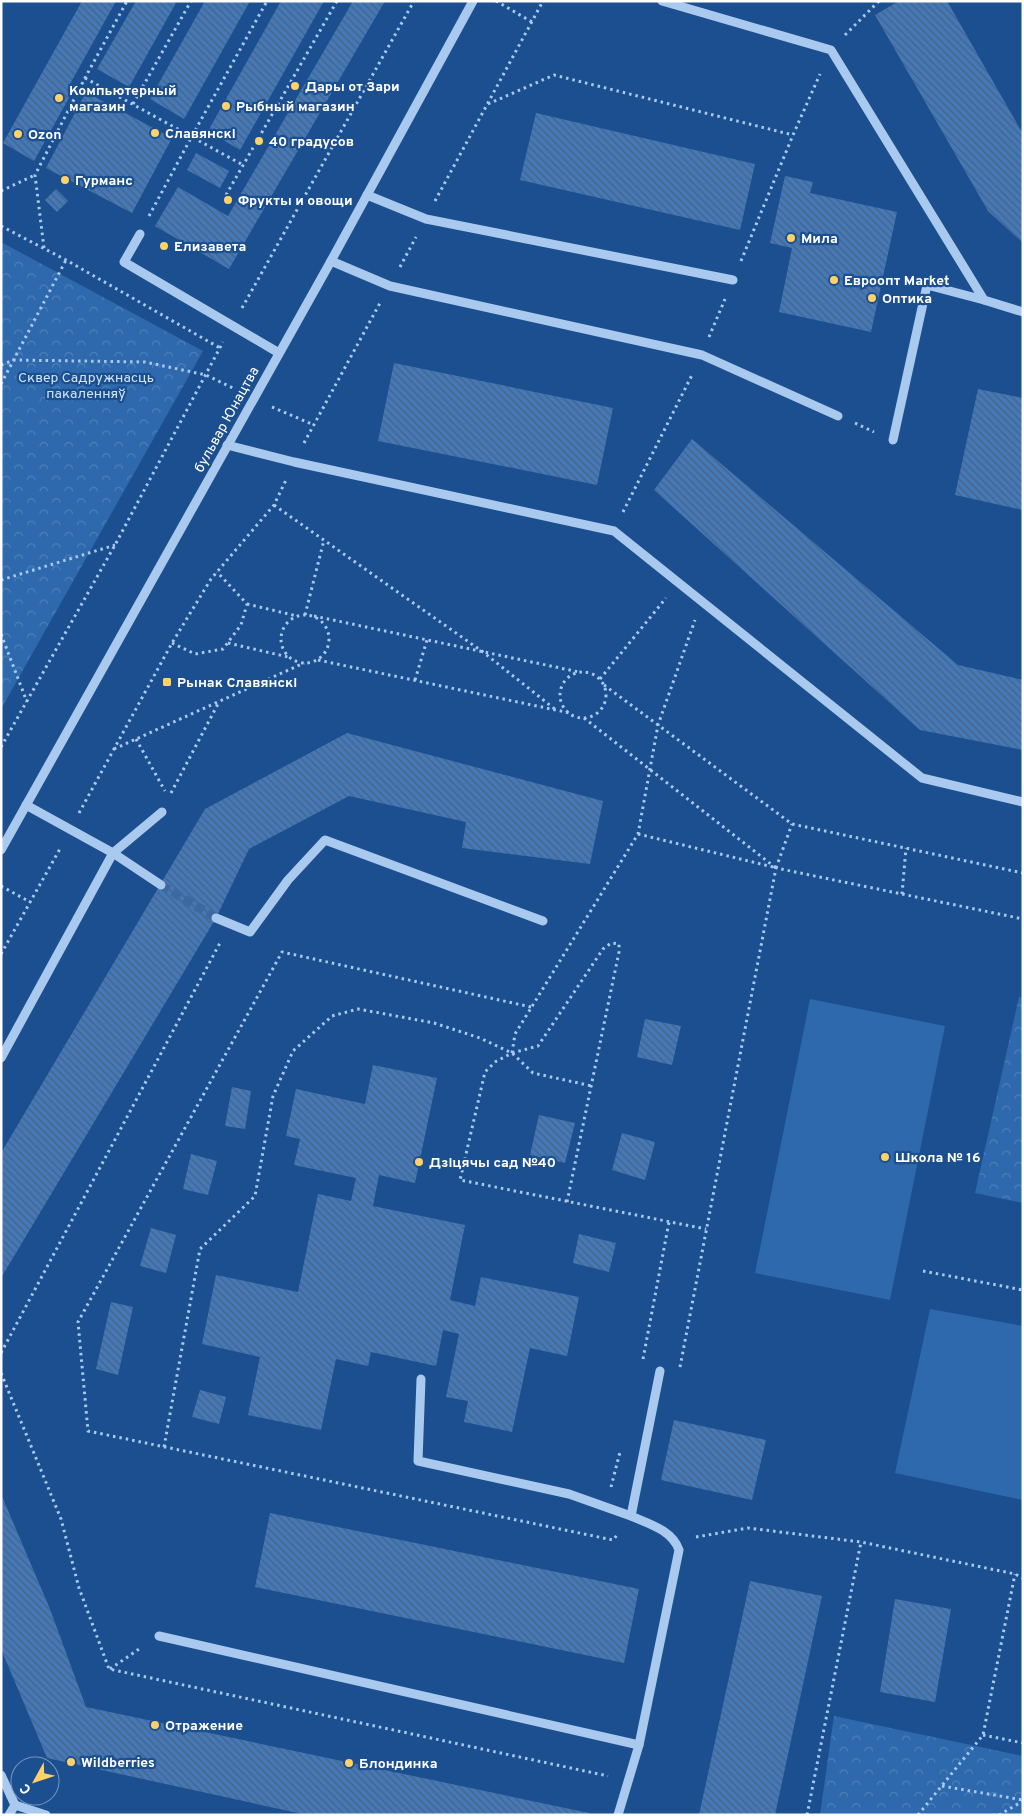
<svg xmlns="http://www.w3.org/2000/svg" width="1024" height="1816" font-family="Overpass,sans-serif">
	<defs>
		<pattern id="park-crowns" width="20" height="18" patternUnits="userSpaceOnUse" patternTransform="scale(1.25)"><rect width="20" height="18" fill="#2e69ad"/><path d="M2 6a3 3 0 1 1 6 0M12 15a3 3 0 1 1 6 0" fill="none" stroke="#4d80b9"/></pattern>
		<pattern id="building-back-hatch" width="6" height="6" patternUnits="userSpaceOnUse" patternTransform="scale(1.25)"><rect width="6" height="6" fill="#4478b7"/><path d="M-1 5l2 2M0 0l6 6M5-1l2 2" fill="none" stroke="#486282"/></pattern>
	</defs>
	<rect width="100%" height="100%" fill="#1b4f8f"/>
	<g fill="#2e69ad">
		<polygon points="810,999 945,1026 890,1300 755,1273"/>
		<polygon points="930,1309 1023,1326 1023,1500 895,1473"/>
	</g>
	<g fill="url(#park-crowns)">
		<polygon points="1,242 203,351 1,709"/>
		<polygon points="1019,997 1023,998 1023,1203 975,1193"/>
		<polygon points="834,1716 1023,1756 1023,1815 820,1815"/>
	</g>
	<g fill="url(#building-back-hatch)">
		<polygon points="82,1 116,1 70,84 75,87 34,161 3,143"/>
		<polygon points="136,1 177,1 129,87 97,69"/>
		<polygon points="205,1 250,1 184,119 150,99"/>
		<polygon points="281,1 324,1 240,150 208,131"/>
		<polygon points="353,1 385,1 229,269 155,226 178,187 228,216"/>
		<polygon points="899,1 947,1 1023,134 1023,243 988,211 875,15"/>
		<polygon points="86,92 172,138 132,213 46,168"/>
		<polygon points="536,113 755,164 740,230 520,180"/>
		<polygon points="196,153 229,171 220,188 187,170"/>
		<polygon points="785,176 813,182 810,193 897,212 871,332 779,312 792,248 770,243"/>
		<polygon points="56,189 68,201 57,212 45,200"/>
		<polygon points="394,363 613,408 597,485 378,441"/>
		<polygon points="978,389 1023,398 1023,510 955,495"/>
		<polygon points="692,439 958,665 1023,680 1023,750 920,730 654,490"/>
		<polygon points="347,733 603,801 590,864 462,848 466,822 349,796 249,849 216,918 1,1278 1,1153 205,809"/>
		<polygon points="645,1019 681,1026 672,1065 637,1057"/>
		<polygon points="373,1065 437,1078 415,1183 379,1175 373,1206 465,1225 450,1300 475,1306 481,1277 579,1297 567,1356 530,1348 512,1432 464,1422 468,1401 446,1397 459,1334 443,1330 436,1366 371,1352 368,1366 336,1359 321,1430 248,1415 260,1357 202,1344 216,1275 298,1292 318,1194 351,1201 356,1178 294,1165 300,1139 286,1136 296,1089 365,1104"/>
		<polygon points="232,1087 251,1091 245,1129 225,1126"/>
		<polygon points="539,1115 575,1123 565,1163 530,1155"/>
		<polygon points="622,1133 655,1142 645,1180 612,1170"/>
		<polygon points="191,1154 217,1161 208,1195 183,1189"/>
		<polygon points="151,1228 176,1235 166,1273 140,1266"/>
		<polygon points="579,1234 616,1243 609,1272 573,1263"/>
		<polygon points="111,1302 133,1307 118,1375 96,1369"/>
		<polygon points="200,1390 226,1397 219,1424 192,1417"/>
		<polygon points="674,1420 766,1440 752,1500 661,1480"/>
		<polygon points="1,1494 50,1609 86,1707 589,1813 589,1815 307,1815 47,1758 1,1649"/>
		<polygon points="270,1513 639,1589 624,1663 255,1587"/>
		<polygon points="750,1581 822,1596 775,1815 699,1815"/>
		<polygon points="895,1599 951,1609 935,1702 880,1692"/>
	</g>
	<g fill="none" stroke-linecap="round" stroke-linejoin="round">
		<polyline stroke="#3d69a0" stroke-width="9" stroke-dasharray="9 4.5" stroke-linecap="butt" points="161,885 216,918"/>
		<g stroke="#a9c9ee" stroke-width="3" stroke-dasharray="2.5 4" stroke-linecap="butt">
			<polyline points="496,1 532,22"/>
			<polyline points="845,35 879,1"/>
			<polyline points="85,78 243,165"/>
			<polyline points="133,104 191,1"/>
			<polyline points="488,104 554,75 793,135"/>
			<polyline points="1,191 35,175"/>
			<polyline points="226,195 337,1"/>
			<polyline points="435,201 543,1"/>
			<polyline points="149,216 192,136 267,1"/>
			<polyline points="1,226 66,260 220,348"/>
			<polyline points="44,248 35,175 85,78 127,1"/>
			<polyline points="741,261 793,135 820,74"/>
			<polyline points="400,267 416,237"/>
			<polyline points="242,308 414,1"/>
			<polyline points="709,337 725,299"/>
			<polyline points="1,365 14,360 145,362 206,375 235,389"/>
			<polyline points="1,384 66,260"/>
			<polyline points="272,407 314,425"/>
			<polyline points="855,423 874,432"/>
			<polyline points="304,443 380,303"/>
			<polyline points="274,505 483,652 556,710"/>
			<polyline points="623,512 693,373"/>
			<polyline points="1,580 115,545"/>
			<polyline points="247,604 297,616"/>
			<circle cx="305" cy="639" r="24"/>
			<polyline points="305,615 324,540"/>
			<polyline points="314,616 579,672"/>
			<polyline points="1,634 27,702"/>
			<polyline points="172,643 195,654 223,649 241,625 247,604 217,572"/>
			<polyline points="228,643 288,657"/>
			<polyline points="318,660 570,713"/>
			<circle cx="583" cy="695" r="23"/>
			<polyline points="600,679 666,598"/>
			<polyline points="415,680 427,640"/>
			<polyline points="604,685 792,824 1023,873"/>
			<polyline points="584,718 776,868"/>
			<polyline points="136,739 165,791"/>
			<polyline points="1,747 115,545 223,342"/>
			<polyline points="114,749 304,663"/>
			<polyline points="171,793 219,702"/>
			<polyline points="79,813 172,643 211,579 274,505 286,480"/>
			<polyline points="638,834 773,867"/>
			<polyline points="776,868 792,824"/>
			<polyline points="1,886 30,902"/>
			<polyline points="902,894 906,848"/>
			<polyline points="1,954 61,847"/>
			<polyline points="531,1007 282,952 78,1322 88,1431 613,1540 618,1534"/>
			<polyline points="512,1053 515,1034 638,834 658,725 695,620"/>
			<polyline points="567,1202 619,952 619,944 611,943 603,949 538,1046 512,1053 495,1062 485,1072 460,1180 706,1229"/>
			<polyline points="923,1271 1023,1290"/>
			<polyline points="1,1353 221,941"/>
			<polyline points="643,1359 669,1222"/>
			<polyline points="680,1367 776,868 1023,919"/>
			<polyline points="1,1373 61,1519 79,1588 109,1669 608,1776"/>
			<polyline points="164,1447 200,1249 255,1196 273,1096 293,1051 332,1016 358,1009 434,1023 480,1038 512,1053 533,1073 592,1086"/>
			<polyline points="611,1487 620,1452"/>
			<polyline points="696,1537 748,1528 861,1542 1015,1574 1023,1578"/>
			<polyline points="110,1669 142,1647"/>
			<polyline points="983,1735 1023,1743"/>
			<polyline points="942,1786 1023,1800"/>
			<polyline points="807,1815 861,1542"/>
			<polyline points="918,1815 983,1735 1015,1574"/>
			<polyline points="999,1815 1023,1801"/>
		</g>
		<g stroke="#a9c9ee" stroke-width="9">
			<polyline points="662,1 831,50 984,300 1023,312"/>
			<polyline points="367,195 426,219 733,280"/>
			<polyline points="140,234 124,262 279,353"/>
			<polyline points="331,261 390,286 702,355 838,416"/>
			<polyline points="893,440 927,285 984,300"/>
			<polyline points="227,445 294,462 614,531 922,778 1023,802"/>
			<polyline points="26,805 113,853 161,885"/>
			<polyline points="1,850 331,261 473,1"/>
			<polyline points="216,918 250,932 288,880 325,840 543,921"/>
			<polyline points="1,1058 113,853 162,812"/>
			<polyline points="421,1379 418,1461 569,1494 631,1516"/>
			<polyline points="159,1636 639,1745"/>
			<polyline points="1,1775 15,1805 9,1815"/>
			<polyline points="15,1805 46,1815"/>
			<path d="M618,1815L639,1745L679,1550C672,1530 649,1524 631,1516L660,1371"/>
		</g>
	</g>
	<g fill="#ffd166" stroke="#1b4f8f" stroke-width="2">
		<circle cx="295" cy="86" r="5"/>
		<circle cx="59" cy="98" r="5"/>
		<circle cx="226" cy="106" r="5"/>
		<circle cx="155" cy="133" r="5"/>
		<circle cx="18" cy="134" r="5"/>
		<circle cx="259" cy="141" r="5"/>
		<circle cx="65" cy="180" r="5"/>
		<circle cx="228" cy="200" r="5"/>
		<circle cx="791" cy="238" r="5"/>
		<circle cx="164" cy="246" r="5"/>
		<circle cx="834" cy="280" r="5"/>
		<circle cx="872" cy="298" r="5"/>
		<rect x="162" y="677" width="10" height="10" rx="2.5"/>
		<circle cx="885" cy="1157" r="5"/>
		<circle cx="419" cy="1162" r="5"/>
		<circle cx="155" cy="1725" r="5"/>
		<circle cx="71" cy="1762" r="5"/>
		<circle cx="349" cy="1763" r="5"/>
	</g>
	<g text-anchor="middle" stroke-width="4.5" stroke-linejoin="round" paint-order="stroke">
		<g font-size="14" font-weight="bold" fill="#fff" stroke="#1b4f8f" text-anchor="start">
			<text x="305" y="91">Дары от Зари</text>
			<text x="69" y="95">Компьютерный<tspan x="69" dy="16">магазин</tspan></text>
			<text x="236" y="111">Рыбный магазин</text>
			<text x="165" y="138">Славянскі</text>
			<text x="28" y="139">Ozon</text>
			<text x="269" y="146">40 градусов</text>
			<text x="75" y="185">Гурманс</text>
			<text x="238" y="205">Фрукты и овощи</text>
			<text x="801" y="243">Мила</text>
			<text x="174" y="251">Елизавета</text>
			<text x="844" y="285">Евроопт Market</text>
			<text x="882" y="303">Оптика</text>
			<text x="177" y="687">Рынак Славянскі</text>
			<text x="895" y="1162">Школа № 16</text>
			<text x="429" y="1167">Дзіцячы сад №40</text>
			<text x="165" y="1730">Отражение</text>
			<text x="81" y="1767">Wildberries</text>
			<text x="359" y="1768">Блондинка</text>
		</g>
		<g font-size="14" fill="#cfe3fa" stroke="#1b4f8f">
			<text x="86" y="382">Сквер Садружнасць<tspan x="86" dy="16">пакаленняў</tspan></text>
		</g>
		<g font-size="14" fill="#fff" stroke="#1b4f8f">
			<text transform="translate(226 419) rotate(-61)" y="5">бульвар Юнацтва</text>
		</g>
	</g>
	<rect width="1024" height="1816" fill="none" stroke="#ffffff" stroke-width="5"/>
	<g transform="translate(35 1781) rotate(230)"><circle r="24" fill="#1b4f8f" stroke="#7695bc"/>
	<path d="M0-4L9 19L0 12L-9 19Z" fill="#ffd166"/>
	<text y="-8" font-size="14" font-weight="bold" text-anchor="middle" fill="#ffffff">С</text>
	</g>
</svg>
